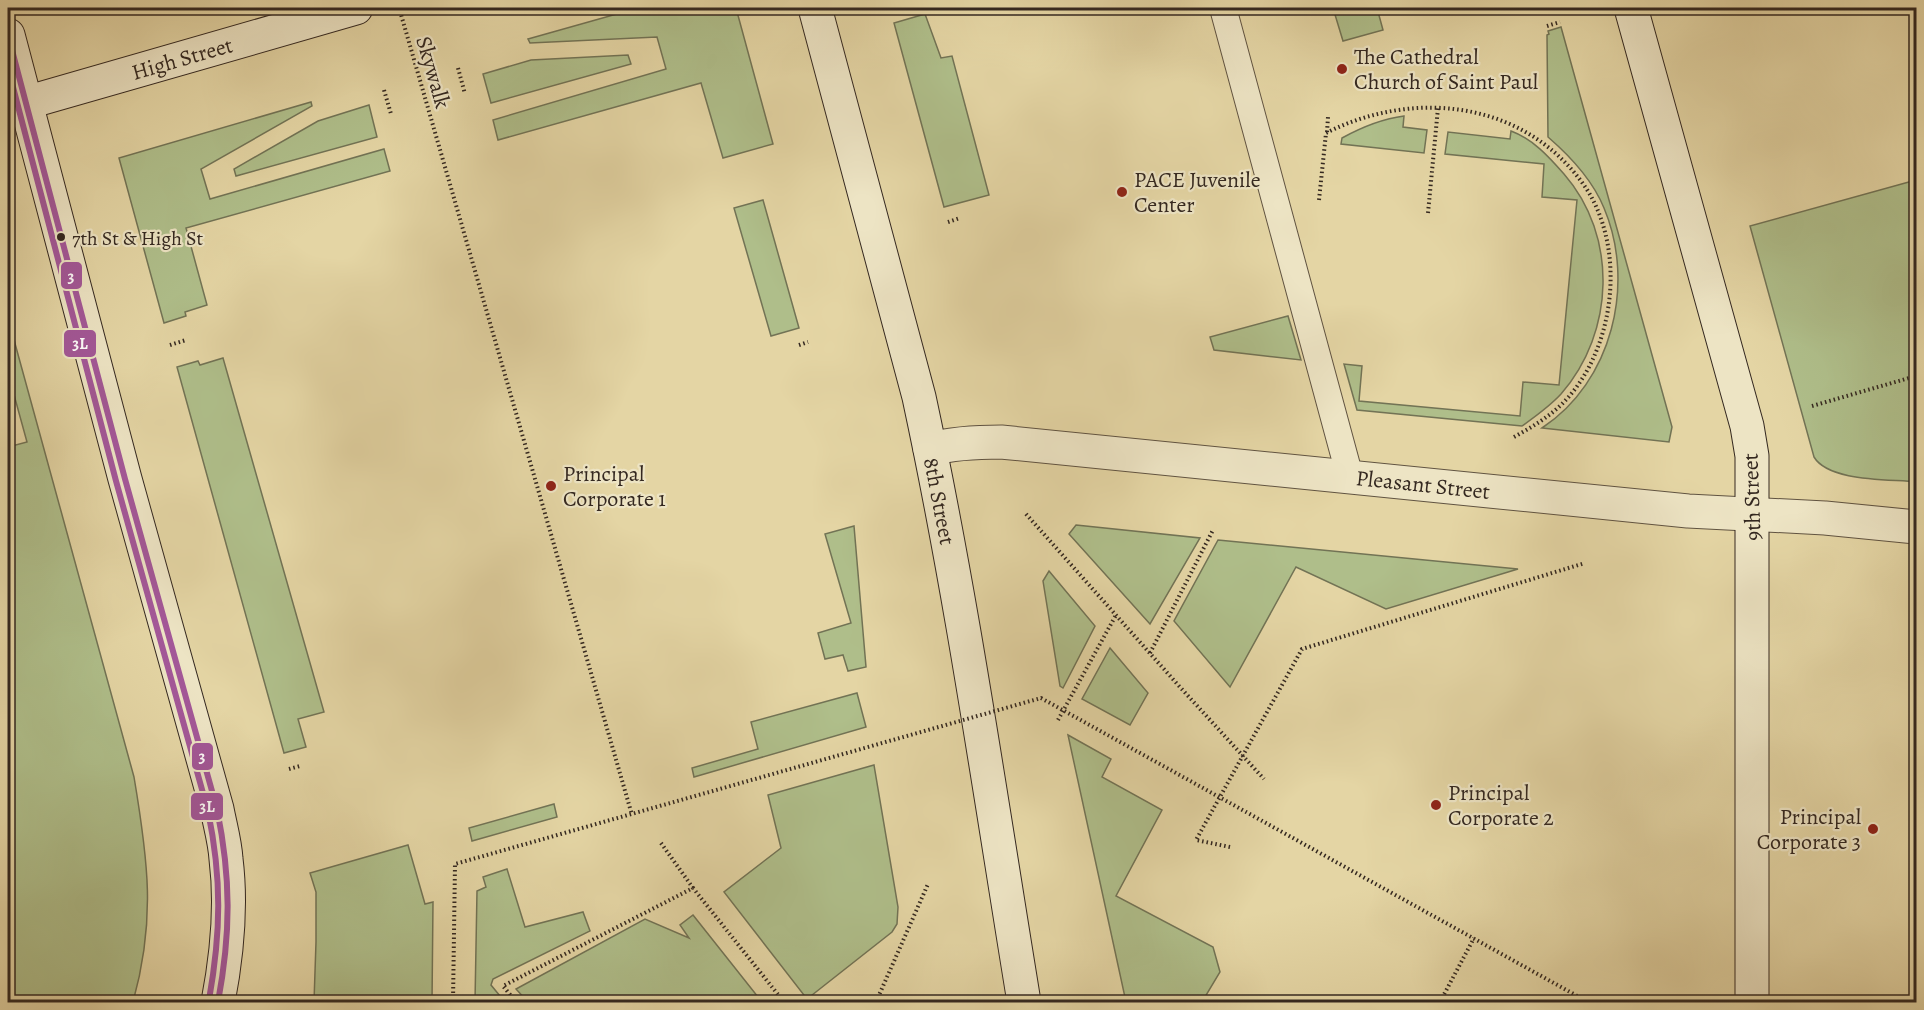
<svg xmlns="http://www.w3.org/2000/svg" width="1924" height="1010" font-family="Alegreya,serif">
	<rect width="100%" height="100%" fill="#e4d5a4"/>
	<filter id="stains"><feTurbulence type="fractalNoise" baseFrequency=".00333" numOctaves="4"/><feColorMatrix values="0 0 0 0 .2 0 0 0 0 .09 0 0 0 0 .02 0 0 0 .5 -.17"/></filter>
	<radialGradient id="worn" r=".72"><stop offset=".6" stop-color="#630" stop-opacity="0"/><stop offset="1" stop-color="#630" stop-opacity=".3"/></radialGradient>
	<g fill="#afbe8a" stroke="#727355" stroke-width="1.5">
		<polygon points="638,8 736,8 773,144 723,158 701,83 498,140 493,120 666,69 657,37 530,43 528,39"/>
		<polygon points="1333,8 1377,8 1383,30 1343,41"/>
		<polygon points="925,14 941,58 952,56 989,195 944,207 894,23"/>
		<path d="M1561,27L1672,427L1669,442L1542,428C1612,382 1636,284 1604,208C1593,181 1570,156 1548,137L1547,35L1549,34L1548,31Z"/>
		<polygon points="628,55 631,64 491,103 483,74 531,60"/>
		<polygon points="311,102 312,106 201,169 210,199 384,149 390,171 186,228 207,305 185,312 186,316 164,323 119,158"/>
		<polygon points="369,105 377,137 236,176 234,169 318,121"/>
		<path d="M1404,116L1403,127L1427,130L1424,153L1341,144L1342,138C1362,127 1381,119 1404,116Z"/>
		<path d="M1511,131C1533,139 1549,157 1564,174C1618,236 1615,332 1561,394C1549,407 1536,416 1522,426L1357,410L1344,364L1362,366L1359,401L1520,416L1523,382L1559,385L1577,200L1542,197L1544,164L1445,154L1448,132L1510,139Z"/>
		<path d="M1916,180V482C1890,479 1829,482 1814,457L1750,226Z"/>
		<polygon points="763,200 799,328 771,336 734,208"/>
		<polygon points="1288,316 1301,360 1214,350 1210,337"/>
		<path d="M8,318L134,777C148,860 156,920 133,1002H8V447L27,442L8,373Z"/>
		<polygon points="223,358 324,712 298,719 306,747 284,753 177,367 198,361 200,365"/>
		<polygon points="1076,525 1200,538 1150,624 1069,534"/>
		<polygon points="854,526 866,667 848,671 843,655 825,659 818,633 851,623 825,534"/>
		<polygon points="1218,540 1518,569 1386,609 1296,567 1230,687 1174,621"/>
		<polygon points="1049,571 1095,626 1063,688 1060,686 1043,581"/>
		<polygon points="1110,648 1148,693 1130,725 1082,699"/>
		<polygon points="857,693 866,727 694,777 692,768 758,749 751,722"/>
		<polygon points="1068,735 1111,759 1102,777 1162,810 1116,896 1213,947 1220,972 1202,1002 1126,1002"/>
		<polygon points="874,765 898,907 897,924 892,932 807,999 724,892 781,848 768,795"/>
		<polygon points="554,804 557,817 472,841 469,828"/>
		<polygon points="408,845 425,904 433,902 432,1002 314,1002 316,942 316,892 310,873"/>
		<polygon points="507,869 525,927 583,912 590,931 493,979 491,985 505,1002 475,1002 477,891 486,887 483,877"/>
		<polygon points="693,915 762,1002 528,1002 516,989 645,919 689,938 680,925"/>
	</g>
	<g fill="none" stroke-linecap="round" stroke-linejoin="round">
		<defs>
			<polyline id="service" points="1223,8 1350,477"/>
			<path id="minor" d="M930,449C954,443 976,442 1001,442L1688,511L1825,518L1916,527"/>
			<g id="secondary">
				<path d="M815,8L919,397C962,597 991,801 1024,1002"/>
				<polyline points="1631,8 1747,426 1752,456 1752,1002"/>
				<path d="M8,35L125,479L217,809C220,825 225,842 226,859C232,907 227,955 218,1002"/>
				<polyline points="8,108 356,8"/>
			</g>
		</defs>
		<use href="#service" stroke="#605341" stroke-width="28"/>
		<use href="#minor" stroke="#605341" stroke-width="35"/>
		<use href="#secondary" stroke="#342820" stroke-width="35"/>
		<g stroke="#342820" stroke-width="4" stroke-dasharray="1.5 3" stroke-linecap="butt">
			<polyline points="400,11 632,815"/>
			<polyline points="1547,26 1560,22"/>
			<polyline points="458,68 465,94"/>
			<polyline points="384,90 391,114"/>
			<polyline points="1327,132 1328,117"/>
			<path d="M1319,200L1326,133C1415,88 1527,101 1586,188C1627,251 1615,350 1563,403C1549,417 1532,427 1514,437"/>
			<polyline points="1428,213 1438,108"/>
			<polyline points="948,222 960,218"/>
			<polyline points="170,345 186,340"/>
			<polyline points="799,345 808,342"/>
			<polyline points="1812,406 1916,376"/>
			<polyline points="1026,514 1179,686 1264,779"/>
			<polyline points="1150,653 1213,530"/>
			<polyline points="1058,720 1116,615"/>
			<polyline points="289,769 300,766"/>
			<polyline points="661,843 693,888"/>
			<polyline points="1230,847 1196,840 1302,649 1585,563"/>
			<polyline points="516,1002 503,986 693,888 784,1002"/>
			<polyline points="876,1002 928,884"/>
			<polyline points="1440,1002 1474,938"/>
		</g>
		<use href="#service" stroke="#ede4c4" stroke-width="26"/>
		<use href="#minor" stroke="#ede4c4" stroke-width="33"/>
		<use href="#secondary" stroke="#ede4c4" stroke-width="33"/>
		<polyline stroke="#342820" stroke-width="4" stroke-dasharray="1.5 3" stroke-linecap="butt" points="453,1002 455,864 1041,698 1588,1002"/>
		<defs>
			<path id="bus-1" d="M8,35L125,479L217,809C231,878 231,932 218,1002"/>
			<path id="bus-2" d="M8,68L116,481L208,811C222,879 221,932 209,1000"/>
		</defs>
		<use href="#bus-1" stroke="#ede4c4" stroke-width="10"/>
		<use href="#bus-2" stroke="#ede4c4" stroke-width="10"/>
		<use href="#bus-1" stroke="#a35798" stroke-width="6"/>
		<use href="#bus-2" stroke="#a35798" stroke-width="6"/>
	</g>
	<g fill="#8f2418" stroke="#ede4c4" stroke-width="2">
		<circle cx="1342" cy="69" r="6"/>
		<circle cx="1122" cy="192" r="6"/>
		<circle cx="551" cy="486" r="6"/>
		<circle cx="1436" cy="805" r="6"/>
		<circle cx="1873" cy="829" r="6"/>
	</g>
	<circle fill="#342820" stroke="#ede4c4" stroke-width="2" cx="61" cy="237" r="5"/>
	<g text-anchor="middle" stroke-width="4.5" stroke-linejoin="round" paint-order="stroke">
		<g font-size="20" fill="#342820" stroke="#ede4c4" text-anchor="start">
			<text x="72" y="245">7th St &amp; High St</text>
		</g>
		<g font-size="22" fill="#342820" stroke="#ede4c4" text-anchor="start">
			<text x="1354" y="64">The Cathedral<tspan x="1354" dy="25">Church of Saint Paul</tspan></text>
			<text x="1134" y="187">PACE Juvenile<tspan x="1134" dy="25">Center</tspan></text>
			<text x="563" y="481">Principal<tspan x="563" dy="25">Corporate 1</tspan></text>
			<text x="1448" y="800">Principal<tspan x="1448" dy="25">Corporate 2</tspan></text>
			<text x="1861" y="824" text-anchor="end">Principal<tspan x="1861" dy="25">Corporate 3</tspan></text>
		</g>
		<g font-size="22" fill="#342820" stroke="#ede4c4">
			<text transform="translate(182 58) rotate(-16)" y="8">High Street</text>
			<text transform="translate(434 72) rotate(74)" y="8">Skywalk</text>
			<text transform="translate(1423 484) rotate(6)" y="8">Pleasant Street</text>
			<text transform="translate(1751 497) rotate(-92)" y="8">9th Street</text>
			<text transform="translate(940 501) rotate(79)" y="8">8th Street</text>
		</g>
	</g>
	<g stroke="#ede4c4" stroke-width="2">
		<rect x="60" y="261" width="23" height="29" rx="6" fill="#a35798"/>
		<rect x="63" y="329" width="34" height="29" rx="6" fill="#a35798"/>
		<rect x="191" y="742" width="23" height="29" rx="6" fill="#a35798"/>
		<rect x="190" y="792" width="34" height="29" rx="6" fill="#a35798"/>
	</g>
	<g font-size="16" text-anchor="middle" font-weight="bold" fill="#fff">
		<text x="71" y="282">3</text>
		<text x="80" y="349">3L</text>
		<text x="202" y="762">3</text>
		<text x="207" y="812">3L</text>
	</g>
	<rect width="1924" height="1010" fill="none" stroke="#e4d5a4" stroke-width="30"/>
	<rect x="9" y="9" width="1906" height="992" fill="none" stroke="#342820" stroke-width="3"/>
	<rect x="15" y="15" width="1894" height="980" fill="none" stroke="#342820" stroke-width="1.5"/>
	<rect width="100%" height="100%" filter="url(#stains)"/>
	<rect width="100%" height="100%" fill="url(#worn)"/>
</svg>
